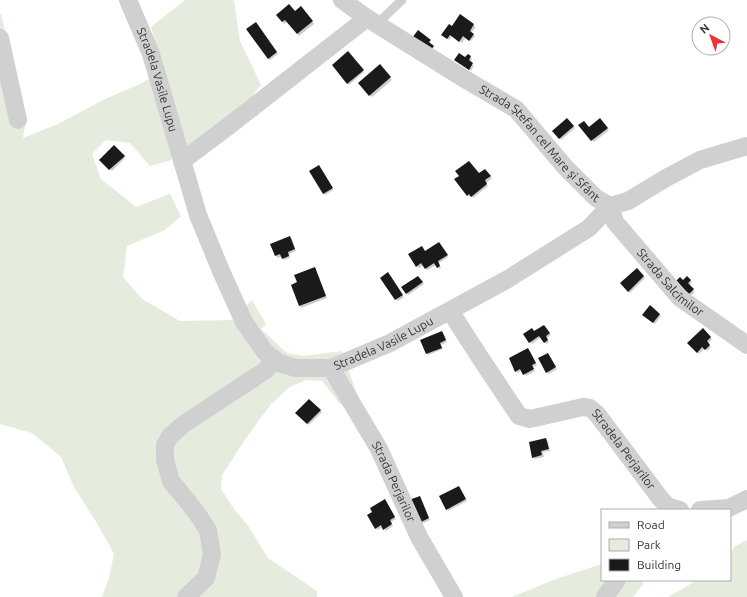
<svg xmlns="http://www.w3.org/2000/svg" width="747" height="597" font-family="Ubuntu,sans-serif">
	<rect width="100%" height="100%" fill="#fff"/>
	<g fill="#e5ecde">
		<polygon points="185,0 234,0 240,41 261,85 245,105 190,147 169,161 150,166 130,143 106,140 92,154 101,179 136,207 170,194 181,216 165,230 127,246 123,277 142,299 180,321 232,320 252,300 266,324 261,329 287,353 304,356 342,351 358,397 340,404 322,381 306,380 290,387 271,404 246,438 222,475 221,489 234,509 249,527 268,558 317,591 317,597 102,597 109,578 114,554 98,525 74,487 61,457 32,433 0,424 0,14 1,14 26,119 23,138 58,124 105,99 140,84 164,70 151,27"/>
		<polygon points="747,540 747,597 668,597 692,583 695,580 730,580 730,554 735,546"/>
		<polygon points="602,564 602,580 643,580 643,584 633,597 512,597 556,579"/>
	</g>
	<g fill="#0003">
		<polygon points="303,9 314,24 299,36 288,21 284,24 277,15 295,12"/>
		<polygon points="461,15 476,27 471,33 475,36 471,41 466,37 462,43 452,36 449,40 444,36"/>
		<polygon points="257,25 278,54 270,60 268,59"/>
		<polygon points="350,54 364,72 349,85 333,65"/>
		<polygon points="468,55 472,59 470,62 474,66 471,71 457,62 465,59"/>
		<polygon points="380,66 392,80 372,97 359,83"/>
		<polygon points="567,119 575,128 561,140 553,131"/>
		<polygon points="600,120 609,130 594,142 580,125 589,128"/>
		<polygon points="114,146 125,158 112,171 100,160"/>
		<polygon points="320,168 333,190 325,195 323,193"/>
		<polygon points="487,172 492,178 486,183 488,186 473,198 471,196 469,197 468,195 456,179 460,176 479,175"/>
		<polygon points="290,237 292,239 296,251 289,254 290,258 284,260 282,256 278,258 276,256 272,244"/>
		<polygon points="441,245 448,257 439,263 441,268 439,269 436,265 427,270 423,265 419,268 417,266 426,252"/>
		<polygon points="315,268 316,270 327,298 301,308 300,306 292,285 298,283"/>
		<polygon points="637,269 645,278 630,293 621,283"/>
		<polygon points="390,275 404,297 398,301 396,299"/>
		<polygon points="687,277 692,282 689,286 695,292 691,295 677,281 683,281"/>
		<polygon points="420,279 424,284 408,295 407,293"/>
		<polygon points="659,314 661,316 655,324 645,316"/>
		<polygon points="546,328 551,335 547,338 549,342 546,344 541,337 532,344 530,342 534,332"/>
		<polygon points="703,330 712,339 708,344 711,347 707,351 705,348 699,354 689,343"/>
		<polygon points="442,332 444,334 447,342 441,345 443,349 428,355 427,353"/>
		<polygon points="530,351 537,365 533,367 535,371 526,376 522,370 518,373 516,371"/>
		<polygon points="548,354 557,369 549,374 547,372"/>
		<polygon points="309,400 322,412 309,425 296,413"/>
		<polygon points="546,439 548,441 550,451 543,452 544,457 535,459 533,457"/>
		<polygon points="459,487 467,501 448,511 447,509"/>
		<polygon points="421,499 430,520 421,524"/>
		<polygon points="386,502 396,519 391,522 393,526 386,531 383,527 377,530 376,528"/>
	</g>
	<g fill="#1a1a1a">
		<polygon points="289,4 295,11 301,6 313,21 297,34 285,20 282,22 276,15"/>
		<polygon points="460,14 474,24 470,31 474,34 469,41 463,36 459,42 450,35 447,39 441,35 449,24 452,26"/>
		<polygon points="256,22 277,52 268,59 246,29"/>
		<polygon points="418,30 431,40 429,42 434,46 430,51 412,38"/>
		<polygon points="348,51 364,70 347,84 332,65"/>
		<polygon points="459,53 465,57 468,54 471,56 469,60 473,63 469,70 454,60"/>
		<polygon points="380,64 391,77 369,96 358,83"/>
		<polygon points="567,118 574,126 559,139 552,131"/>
		<polygon points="600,118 608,128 591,141 578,125 584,121 589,127"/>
		<polygon points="114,145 125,156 109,170 99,160"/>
		<polygon points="469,161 479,173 485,169 491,176 485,180 487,184 471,197 469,194 467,196 454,179 459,176 455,171"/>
		<polygon points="319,165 333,188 323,194 309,171"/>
		<polygon points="290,236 295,249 288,252 289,256 282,259 280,254 275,256 270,244"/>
		<polygon points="439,242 448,255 438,261 440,266 437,268 434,263 425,269 421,263 416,267 408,254 422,246 425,251"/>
		<polygon points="315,267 326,296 299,306 291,285 297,282 294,275"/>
		<polygon points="637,268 644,276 628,292 620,283"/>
		<polygon points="388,272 403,295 395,300 380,278"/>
		<polygon points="418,276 423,282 406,294 401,287"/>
		<polygon points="687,276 691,280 688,283 694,289 689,294 676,281 680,277 683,280"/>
		<polygon points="650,305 660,314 653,323 642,315"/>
		<polygon points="544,325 550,333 546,336 548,340 544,343 539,336 529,343 523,334 532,328 534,331"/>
		<polygon points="703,328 711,337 707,341 710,345 705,350 702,347 697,353 687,343"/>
		<polygon points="442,331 446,340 440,343 442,348 426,354 420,340"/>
		<polygon points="528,348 536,363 532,365 534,369 523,375 520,369 515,372 509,358"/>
		<polygon points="548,353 556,367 546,373 538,358"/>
		<polygon points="309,399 321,410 307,424 295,413"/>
		<polygon points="546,438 549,449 541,451 542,455 532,458 529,442"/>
		<polygon points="459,486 466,499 446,510 439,496"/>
		<polygon points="420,496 429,518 419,523 409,500"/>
		<polygon points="385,499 395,517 390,520 392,524 383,530 381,525 375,529 367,515 372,512 370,508"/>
	</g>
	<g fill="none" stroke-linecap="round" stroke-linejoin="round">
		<polyline stroke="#d0d0d0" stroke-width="9" points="377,24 402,0"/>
		<g stroke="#d0d0d0" stroke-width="18">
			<path id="s1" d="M128,0L151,54L198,215L221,271L244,322L265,352L279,363L296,368H331L390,343L508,279L589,228L610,206"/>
			<path id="s2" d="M342,0L367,18L468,81L516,109L565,167L596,198L610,206L628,201L666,178L700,160L747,146"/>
			<polyline points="0,38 18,120"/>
			<polyline points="182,161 230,125 367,18"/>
			<path id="s3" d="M610,206L615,222L680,298L747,345"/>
			<path id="s4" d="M450,311L481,359L519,416L530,419L583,407L590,408L597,414L660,498L667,506L680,510"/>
			<path id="s5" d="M331,368L379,449L419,537L454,597"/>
			<polyline points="700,510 729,508 747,499"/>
			<polyline points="186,597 206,578 212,555 208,530 196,512 171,481 165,460 165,445 170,436 184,424 266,370 273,358"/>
			<polyline points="605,597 617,580"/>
		</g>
	</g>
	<g text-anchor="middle" stroke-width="4" stroke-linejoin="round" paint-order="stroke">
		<g font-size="12" fill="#333" stroke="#fff">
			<text dy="4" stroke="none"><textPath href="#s1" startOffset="85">Stradela Vasile Lupu</textPath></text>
			<text dy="4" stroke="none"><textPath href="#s2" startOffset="246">Strada Ștefan cel Mare și Sfânt</textPath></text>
			<text dy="4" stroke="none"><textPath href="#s3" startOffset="99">Strada Salcîmilor</textPath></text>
			<text dy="4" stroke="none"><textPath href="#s1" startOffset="508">Stradela Vasile Lupu</textPath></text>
			<text dy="4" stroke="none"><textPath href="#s4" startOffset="252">Stradela Perjarilor</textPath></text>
			<text dy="4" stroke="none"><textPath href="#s5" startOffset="130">Strada Perjarilor</textPath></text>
		</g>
	</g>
	<rect x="601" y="509" width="130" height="72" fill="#ffffff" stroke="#adadad"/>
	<rect x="609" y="522" width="20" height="6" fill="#d0d0d0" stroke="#adadad"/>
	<text x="637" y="529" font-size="12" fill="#333333">Road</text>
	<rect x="609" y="539" width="20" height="12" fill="#e5ecde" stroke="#adadad"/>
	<text x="637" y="549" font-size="12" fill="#333333">Park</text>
	<rect x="609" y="559" width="20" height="12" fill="#1a1a1a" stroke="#adadad"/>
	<text x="637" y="569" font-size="12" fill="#333333">Building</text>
	<g transform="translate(711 36) rotate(319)"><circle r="19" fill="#ffffff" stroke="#adadad"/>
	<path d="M0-3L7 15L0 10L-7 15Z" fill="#ec3335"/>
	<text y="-6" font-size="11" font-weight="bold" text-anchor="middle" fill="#333333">N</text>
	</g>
</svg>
